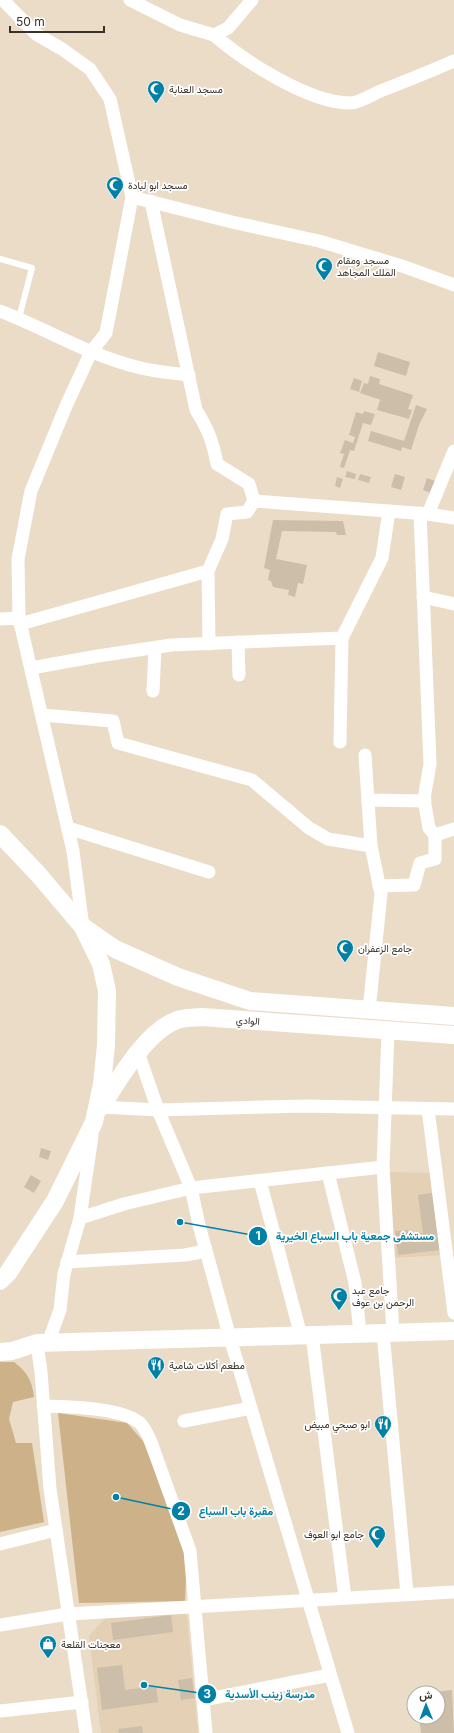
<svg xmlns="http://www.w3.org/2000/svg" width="454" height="1733" font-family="Inter,Vazirmatn,sans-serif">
	<rect width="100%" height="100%" fill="#ebdcc7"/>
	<g fill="#e3d0b5">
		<polygon points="390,1172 432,1173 441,1255 393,1258"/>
		<polygon points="183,1611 187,1616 198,1733 101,1733 89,1636 106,1617"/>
	</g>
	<g fill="#ccb189">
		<path d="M0,1362H14C27,1372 32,1380 34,1397L13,1402L9,1419L16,1443H32L44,1522L0,1532Z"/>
		<polygon points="58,1413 127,1423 143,1441 187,1553 185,1601 79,1603"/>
	</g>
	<g fill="#cdbeaa">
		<polygon points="378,352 410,362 406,376 374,366"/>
		<polygon points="370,376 380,379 379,384 413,395 408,409 412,410 409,419 377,410 380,400 387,402 360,393 364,383 368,384"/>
		<polygon points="354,378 362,381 359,392 350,389"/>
		<polygon points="416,405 427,409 419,425 411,450 402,447 401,451 368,441 371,431 404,441"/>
		<polygon points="364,411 375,414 371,425 363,423 354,451 350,450 344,468 340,467 344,454 340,453 345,440 353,443 355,437 349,435 356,412 363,414"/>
		<polygon points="347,471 356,474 355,479 345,477"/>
		<polygon points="360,474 371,477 369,483 358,480"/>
		<polygon points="395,474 405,477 401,490 391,487"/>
		<polygon points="337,477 343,479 340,488 335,486"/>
		<polygon points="427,478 438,482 434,494 423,490"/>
		<polygon points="273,520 343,521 346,535 337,535 336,532 282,531 276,559 307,565 303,584 298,583 295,597 288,595 289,590 273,587 271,581 268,580 270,570 264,568"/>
		<polygon points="41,1148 51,1151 48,1160 39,1157"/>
		<polygon points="31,1175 41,1181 34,1193 24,1187"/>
		<polygon points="432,1193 440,1250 398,1255 395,1231 408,1230 408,1234 423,1233 418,1195"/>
		<polygon points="171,1615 173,1632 113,1640 111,1623"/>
		<polygon points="122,1665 125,1690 156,1686 158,1702 102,1710 97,1668"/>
		<polygon points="192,1678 195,1698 181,1700 178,1680"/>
		<polygon points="452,1690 454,1733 421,1733 419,1717 438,1717 438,1693 433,1692"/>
		<polygon points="142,1726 143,1733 119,1733 118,1729"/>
	</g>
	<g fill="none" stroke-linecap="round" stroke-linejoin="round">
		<polyline stroke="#fff" stroke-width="6" points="0,259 32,268 19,318"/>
		<g stroke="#fff" stroke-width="13">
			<polyline points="3,0 36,34 62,49 90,69 110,99 132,197 106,333 91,352 66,406 31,491 18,559 19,618"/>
			<polyline points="130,0 180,25 214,35 228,28 252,0"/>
			<path d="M214,35C244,61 309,103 350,103C359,103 370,96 378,92C404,82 429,72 454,61"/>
			<polyline points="132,197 232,222 319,241 405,267 454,285"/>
			<path d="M151,201L196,410C208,429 213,442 217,464L249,484L254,501"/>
			<path d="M0,311C47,329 92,357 141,368C157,372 173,373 189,375"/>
			<polyline points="428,514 454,451"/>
			<polyline points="208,571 209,644"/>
			<polyline points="423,597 454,604"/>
			<polyline points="0,619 19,618 73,851 83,927"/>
			<polyline points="20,624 208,571 222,539 227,514 247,512 254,501 428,514 454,518"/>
			<polyline points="238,642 239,675"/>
			<polyline points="31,668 98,656 171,645 342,638 382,558 389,511"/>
			<polyline points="153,691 155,648"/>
			<polyline points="42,715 113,721 118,743 252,780 309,828 328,839 371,846 381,894 369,1010"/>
			<polyline points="340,742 342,638"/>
			<polyline points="365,755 371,846"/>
			<polyline points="368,800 425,801"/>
			<polyline points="68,828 209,872"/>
			<polyline points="435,835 454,829"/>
			<polyline points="379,886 414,885 420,863 435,859 435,835 429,828 424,799 430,764 420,513"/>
			<polyline points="388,1031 383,1167 393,1333"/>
			<polyline points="138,1052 158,1110 191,1188 199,1225 230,1338 348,1733"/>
			<polyline points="101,1107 158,1110 304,1106 454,1109"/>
			<polyline points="428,1109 454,1313"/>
			<polyline points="328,1173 355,1283 360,1334"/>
			<polyline points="260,1181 301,1336"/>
			<polyline points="80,1218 124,1204 191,1188 383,1167"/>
			<polyline points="67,1262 185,1255 206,1251"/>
			<polyline points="383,1333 407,1594"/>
			<polyline points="312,1335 345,1598"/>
			<polyline points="37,1343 41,1372 50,1489 86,1733"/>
			<polyline points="48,1343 60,1310 64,1274 80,1218 92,1136"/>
			<path d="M43,1406C68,1407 121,1407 140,1423C145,1428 148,1435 151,1442L190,1551L206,1733"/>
			<polyline points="184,1421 251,1408"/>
			<polyline points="0,1544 56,1530"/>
			<polyline points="0,1625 68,1614 454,1592"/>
			<polyline points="203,1700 330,1675"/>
			<polyline points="0,1711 82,1702"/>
		</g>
		<g stroke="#fff" stroke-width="18">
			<polyline points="0,834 38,874 83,927 101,964 107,991 106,1045 102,1084 94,1122 55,1201 8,1273 0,1281"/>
			<polyline points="85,928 115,949 178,977 250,1001 454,1016"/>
			<path d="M101,1107C118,1081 145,1033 175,1021C183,1017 194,1018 202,1017L454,1035"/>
			<polyline points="0,1352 12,1351 37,1343 454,1331"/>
		</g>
	</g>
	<defs>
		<symbol id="mosque-pin" viewBox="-11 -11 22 30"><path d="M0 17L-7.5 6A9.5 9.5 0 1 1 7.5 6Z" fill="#0081a5" stroke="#fff"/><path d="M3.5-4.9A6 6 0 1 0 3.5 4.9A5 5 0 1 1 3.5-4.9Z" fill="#fff"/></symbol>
		<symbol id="restaurant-pin" viewBox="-11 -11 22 30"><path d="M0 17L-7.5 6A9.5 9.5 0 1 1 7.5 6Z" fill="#0081a5" stroke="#fff"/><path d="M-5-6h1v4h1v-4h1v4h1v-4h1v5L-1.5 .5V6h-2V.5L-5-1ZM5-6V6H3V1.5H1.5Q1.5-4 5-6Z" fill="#fff"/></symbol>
		<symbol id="shop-pin" viewBox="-11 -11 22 30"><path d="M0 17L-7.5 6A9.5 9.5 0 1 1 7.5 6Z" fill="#0081a5" stroke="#fff"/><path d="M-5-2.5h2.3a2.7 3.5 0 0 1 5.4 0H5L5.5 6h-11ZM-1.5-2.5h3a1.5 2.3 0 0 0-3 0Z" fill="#fff"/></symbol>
	</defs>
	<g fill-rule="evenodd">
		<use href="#mosque-pin" x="146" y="79" width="20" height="27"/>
		<use href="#mosque-pin" x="105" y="175" width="20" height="27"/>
		<use href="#mosque-pin" x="314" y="256" width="20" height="27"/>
		<use href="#mosque-pin" x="335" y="938" width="20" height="27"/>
		<use href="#mosque-pin" x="329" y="1286" width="20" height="27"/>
		<use href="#restaurant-pin" x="146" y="1355" width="20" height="27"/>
		<use href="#restaurant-pin" x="373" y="1414" width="20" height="27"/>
		<use href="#mosque-pin" x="367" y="1524" width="20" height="27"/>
		<use href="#shop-pin" x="38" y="1634" width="20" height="27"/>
	</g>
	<g text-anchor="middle" stroke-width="3.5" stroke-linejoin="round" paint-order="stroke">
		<g font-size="10" fill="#373129" stroke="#fff" text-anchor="start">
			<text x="169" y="93">مسجد العنابة</text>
			<text x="128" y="189">مسجد ابو لبادة</text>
			<text x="337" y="264">مسجد ومقام<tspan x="337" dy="12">الملك المجاهد</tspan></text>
			<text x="358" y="952">جامع الزعفران</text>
			<text x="352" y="1294">جامع عبد<tspan x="352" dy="12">الرحمن بن عوف</tspan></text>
			<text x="169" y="1369">مطعم أكلات شامية</text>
			<text x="370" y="1428" text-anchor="end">ابو صبحي مبيض</text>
			<text x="364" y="1538" text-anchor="end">جامع ابو العوف</text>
			<text x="61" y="1648">معجنات القلعة</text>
		</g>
		<g font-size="10" fill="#373129" stroke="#fff">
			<text transform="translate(248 1020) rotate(4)" y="4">الوادي</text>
		</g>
	</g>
	<path fill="none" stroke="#0081a5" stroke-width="1.5" d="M180 1222L258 1236M116 1497L181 1511M144 1685L207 1694"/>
	<g fill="#0081a5" stroke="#fff" stroke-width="1.5">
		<circle cx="180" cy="1222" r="4"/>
		<circle cx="116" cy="1497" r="4"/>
		<circle cx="144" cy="1685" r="4"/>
		<circle cx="258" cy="1236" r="10"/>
		<circle cx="181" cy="1511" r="10"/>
		<circle cx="207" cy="1694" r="10"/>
	</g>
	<g font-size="12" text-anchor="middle" font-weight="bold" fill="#fff">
		<text x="258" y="1240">1</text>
		<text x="181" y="1515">2</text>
		<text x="207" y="1698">3</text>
	</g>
	<g font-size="11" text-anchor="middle" font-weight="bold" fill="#0081a5" stroke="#fff" stroke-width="3.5" stroke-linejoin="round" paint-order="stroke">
		<text x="355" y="1240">مستشفى جمعية باب السباع الخيرية</text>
		<text x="236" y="1515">مقبرة باب السباع</text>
		<text x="270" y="1698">مدرسة زينب الأسدية</text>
	</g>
	<g transform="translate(426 1705) rotate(359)"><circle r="19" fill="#ffffff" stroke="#afada9"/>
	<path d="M0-3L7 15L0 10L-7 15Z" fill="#0081a5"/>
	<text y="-6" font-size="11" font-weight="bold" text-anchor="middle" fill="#373129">ش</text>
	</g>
	<path d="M10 26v6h94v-6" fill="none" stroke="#373129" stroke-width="2"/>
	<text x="16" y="26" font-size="12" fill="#373129" stroke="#ffffff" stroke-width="3" paint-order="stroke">50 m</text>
</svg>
